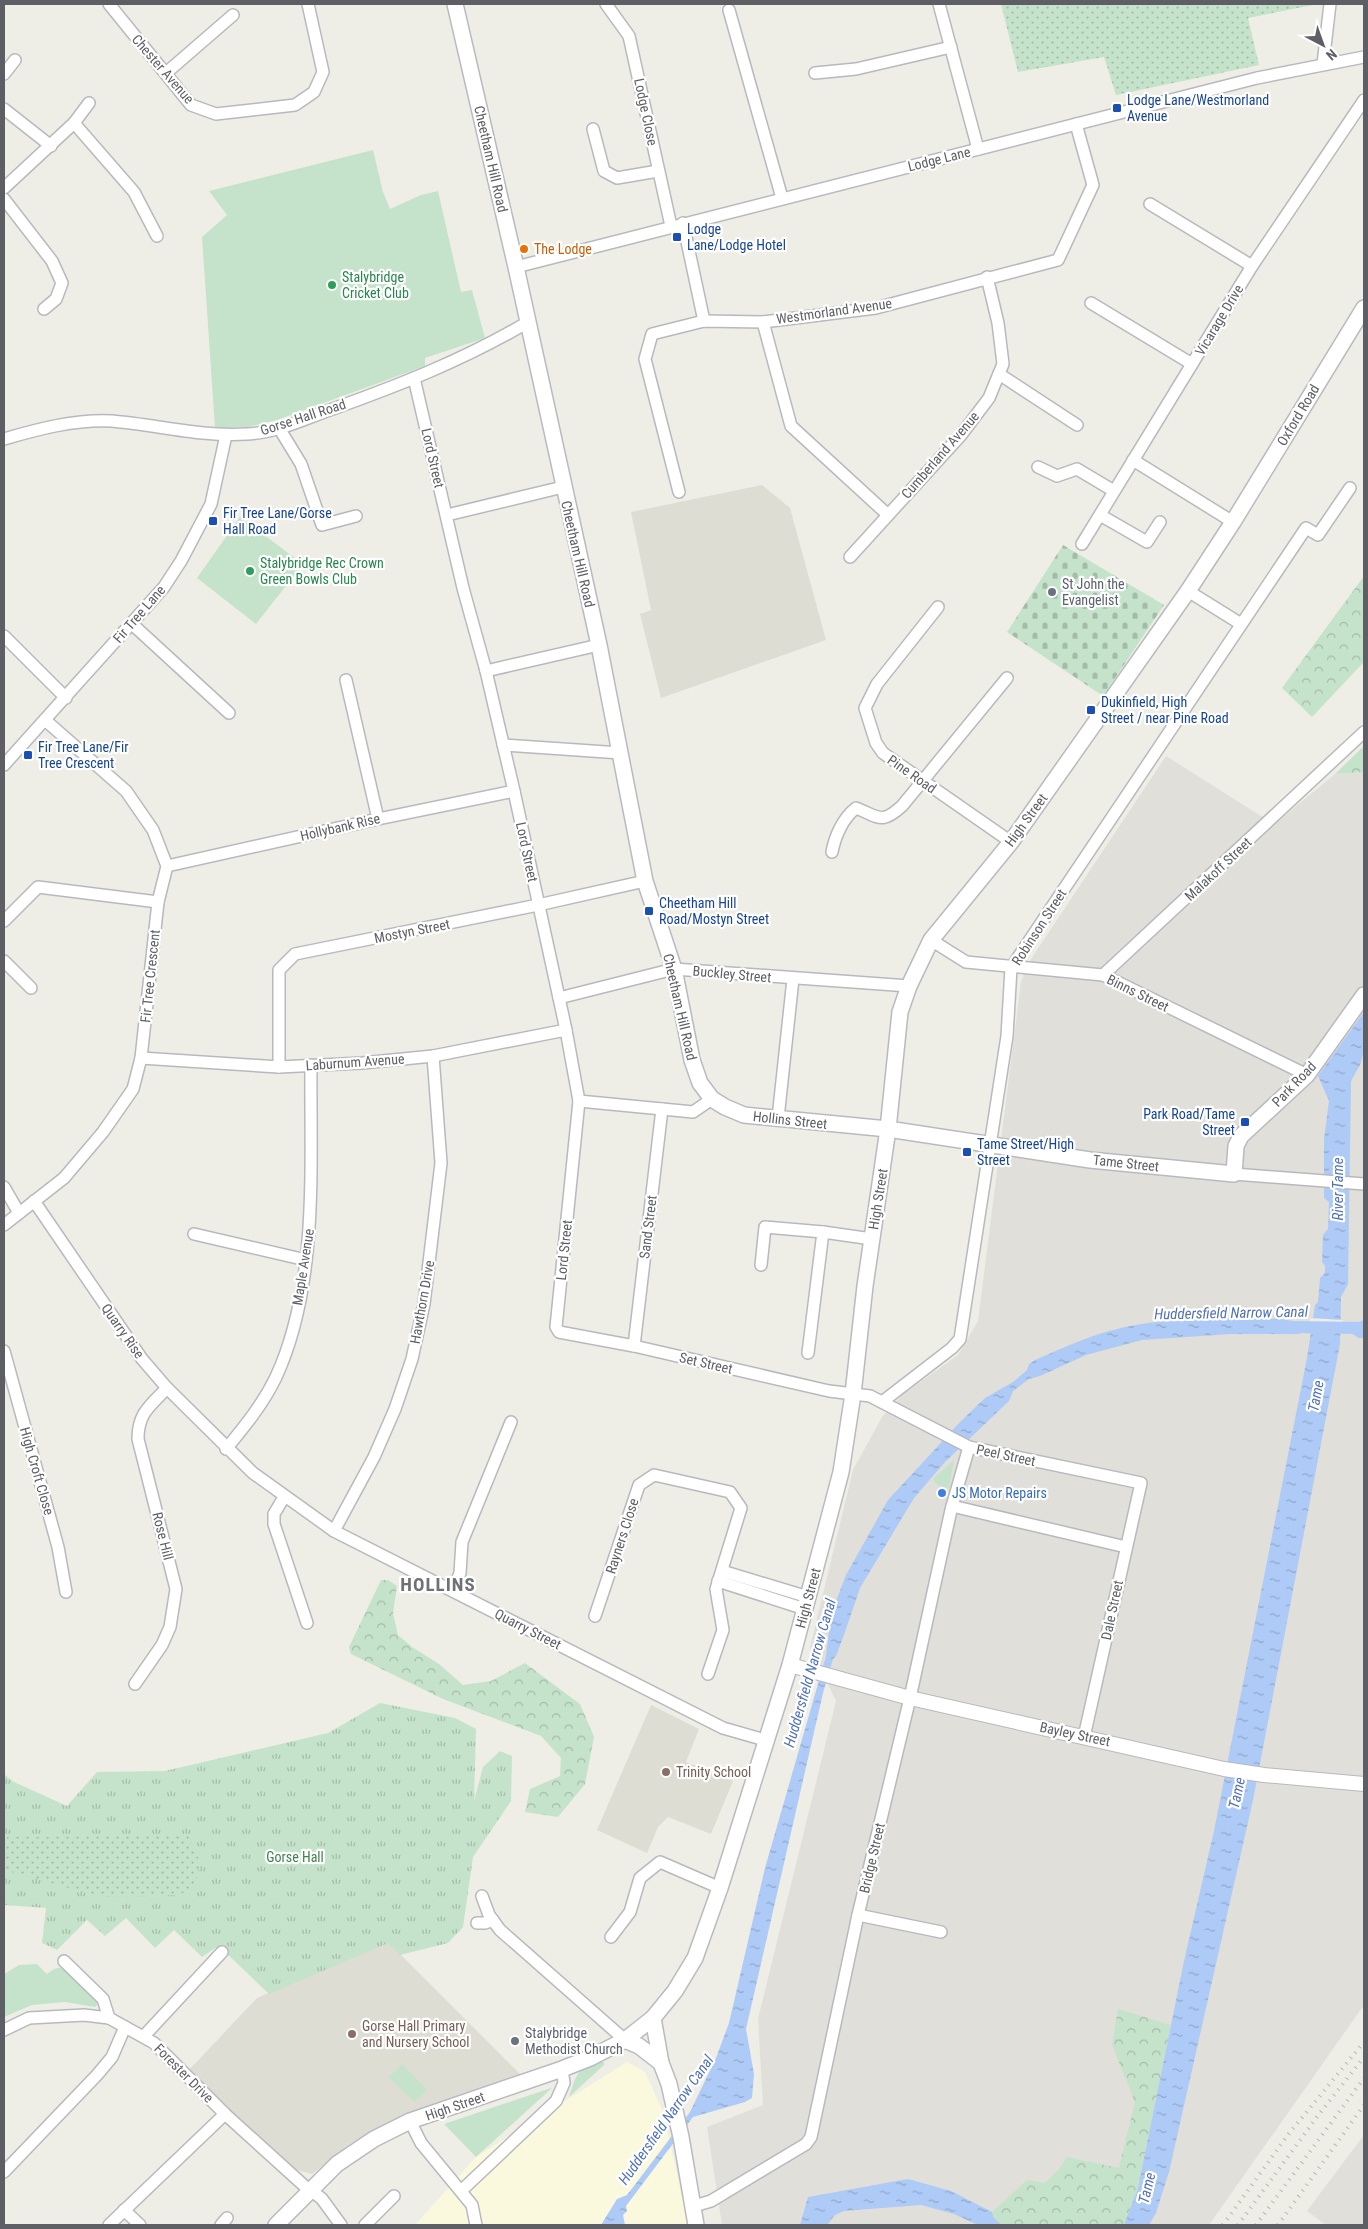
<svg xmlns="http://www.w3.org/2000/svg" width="1368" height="2229" font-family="'Roboto Condensed',sans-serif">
	<defs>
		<pattern id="forest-crowns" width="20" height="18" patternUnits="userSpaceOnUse" patternTransform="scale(1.25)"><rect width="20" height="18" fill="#c5e3ca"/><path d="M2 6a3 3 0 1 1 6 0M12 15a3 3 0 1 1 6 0" fill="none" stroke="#a3bba8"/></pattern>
		<pattern id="cemetery-stones" width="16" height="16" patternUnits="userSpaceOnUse" patternTransform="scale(1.25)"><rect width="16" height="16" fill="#c5e3ca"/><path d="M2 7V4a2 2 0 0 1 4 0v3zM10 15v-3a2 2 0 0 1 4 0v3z" fill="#a3bba8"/></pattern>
		<pattern id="park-tufts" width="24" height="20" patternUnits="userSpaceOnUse" patternTransform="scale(1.25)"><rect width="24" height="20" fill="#c5e3ca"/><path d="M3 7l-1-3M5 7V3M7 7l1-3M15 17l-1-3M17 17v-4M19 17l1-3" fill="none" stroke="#a3bba8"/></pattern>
		<pattern id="garden-dots" width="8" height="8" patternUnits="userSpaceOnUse" patternTransform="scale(1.25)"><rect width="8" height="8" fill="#c5e3ca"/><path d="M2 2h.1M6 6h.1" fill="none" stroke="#a3bba8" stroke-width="1.8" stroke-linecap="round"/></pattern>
		<pattern id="water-ripples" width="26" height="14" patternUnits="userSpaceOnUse" patternTransform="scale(1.25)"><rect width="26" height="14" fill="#aecaf6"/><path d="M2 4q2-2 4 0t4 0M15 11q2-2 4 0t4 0" fill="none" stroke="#91a7cb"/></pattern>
	</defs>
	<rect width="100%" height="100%" fill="#eeeee6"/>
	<polygon fill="#faf9de" points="627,2062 645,2072 664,2114 688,2225 415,2225 476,2157"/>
	<g fill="#e0dfda">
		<polygon points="1166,756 1261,816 1277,822 1335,774 1364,772 1364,2005 1209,2225 722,2225 707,2127 763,2105 758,2019 836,1701 810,1647 853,1470 882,1417 902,1395 958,1355 978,1321 1021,982 1029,962"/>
		<polygon points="1364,2135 1364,2225 1326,2225 1307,2211"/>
	</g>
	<g fill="#deddd4">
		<polygon points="762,485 790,508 826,640 661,698 640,614 651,610 631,512"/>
		<polygon points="651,1705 699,1729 686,1762 733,1781 711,1834 668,1817 658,1827 647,1853 597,1830"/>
		<polygon points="388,1942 520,2074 395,2119 351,2143 312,2174 293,2169 188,2071 257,1998"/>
	</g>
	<g fill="#c5e3ca">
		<polygon points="373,150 383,192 390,209 421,195 438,191 461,292 472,290 485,338 425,358 425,366 277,420 248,427 215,428 202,237 227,215 209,191"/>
		<polygon points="240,517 303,564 256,624 197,578"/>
		<polygon points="954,1460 949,1488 937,1485 933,1479"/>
		<polygon points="37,1964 47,1974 54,1969 63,1967 98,1999 98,2004 95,2007 65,2002 32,2005 4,2017 4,1974 19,1965"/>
		<path d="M602,2061L605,2064L569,2097C577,2073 576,2069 602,2061Z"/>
		<polygon points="402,2064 427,2090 414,2102 389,2077"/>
		<polygon points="553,2087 476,2157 444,2124 551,2088"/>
	</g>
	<g fill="url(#forest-crowns)">
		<polygon points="1364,576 1364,662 1312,717 1282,688"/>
		<polygon points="1364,746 1364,772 1335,774"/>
		<polygon points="381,1580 388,1580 397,1586 393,1613 398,1635 412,1647 439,1664 463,1685 491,1681 525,1663 580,1704 594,1737 585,1784 558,1817 525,1812 530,1789 560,1776 561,1758 541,1736 443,1699 351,1654 349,1647"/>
		<polygon points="1118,2009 1171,2025 1138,2188 1124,2225 1002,2225 994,2219 992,2212 1027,2180 1045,2183 1061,2167 1067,2157 1119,2168 1135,2102 1112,2045"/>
	</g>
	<polygon fill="url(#cemetery-stones)" points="1063,545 1164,605 1103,696 1007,632"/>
	<polygon fill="url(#park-tufts)" points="380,1703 455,1718 476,1729 474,1801 483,1767 500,1751 512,1756 511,1801 473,1857 463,1927 448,1943 400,1955 388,1943 269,1994 221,1948 215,1948 202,1957 174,1930 155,1948 126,1918 105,1936 87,1920 57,1950 42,1943 46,1908 4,1905 4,1774 14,1782 67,1806 97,1772 165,1771 328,1733"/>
	<g fill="url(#garden-dots)">
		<polygon points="1001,4 1318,4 1248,18 1259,65 1116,95 1104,57 1018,72"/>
		<polygon points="189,1836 200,1862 195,1888 178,1895 101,1897 4,1870 7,1837"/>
	</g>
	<g fill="url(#water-ripples)">
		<polygon points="1364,1012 1364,1050 1360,1065 1351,1081 1348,1284 1341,1297 1340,1344 1253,1800 1169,2172 1156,2213 1149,2225 1124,2225 1138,2188 1184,1961 1214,1831 1307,1358 1315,1305 1318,1302 1320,1278 1325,1273 1325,1266 1322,1262 1323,1235 1328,1229 1329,1202 1324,1198 1324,1139 1329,1101 1318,1076"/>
		<path d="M1281,1319L1299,1322L1309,1327L1307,1331L1298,1334H1230L1142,1340L1086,1355L1040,1376L1029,1379L1013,1391L1009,1401L945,1462L914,1498L860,1588L845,1632L836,1656L833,1659L823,1693L746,2029L754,2074L752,2098L745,2102L693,2117L626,2206L627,2211L623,2215L625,2225H601L617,2199L627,2195L690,2112L716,2058L729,2023L765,1868L826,1656L829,1631L826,1627L846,1575L888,1500L961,1421L985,1398L1013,1382L1027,1370L1029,1364L1035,1360C1065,1347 1093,1334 1125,1327C1175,1316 1229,1318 1281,1319Z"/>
		<polygon points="1364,1320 1364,1338 1359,1338 1342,1328"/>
		<polygon points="908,2179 951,2191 992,2212 994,2219 1002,2225 978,2225 954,2214 921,2205 844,2211 835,2215 827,2225 800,2225 808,2197"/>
	</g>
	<polygon fill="#eeeee6" points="1310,1318 1343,1320 1342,1332 1308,1330"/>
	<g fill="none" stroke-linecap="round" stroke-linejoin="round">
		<polyline stroke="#aecaf6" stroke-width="12" points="1292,1327 1364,1328"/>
		<defs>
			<g id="minor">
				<polyline points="109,4 191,105 216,114 295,105 314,92 323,72 308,4"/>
				<polyline points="606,4 629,36 671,226"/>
				<polyline points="939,4 978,149"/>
				<polyline points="729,10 782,198"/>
				<polyline points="1323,64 1330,4"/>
				<polyline points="166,73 233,15"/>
				<polyline points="815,73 856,69 951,47"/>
				<polyline points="4,74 15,60"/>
				<polyline points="4,109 51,146"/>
				<polyline points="74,123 134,192 157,236"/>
				<polyline points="593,129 604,171 617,178 658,171"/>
				<polyline points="4,188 74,123 89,103"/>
				<polyline points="4,199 52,261 62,283 56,299 44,309"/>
				<polyline points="1150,204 1252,266"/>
				<polyline points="683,223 704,321"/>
				<polyline points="516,267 1257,78 1364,57"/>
				<polyline points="1091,303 1192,364"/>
				<polyline points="763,322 791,426 888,515"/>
				<polyline points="999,374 1077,425"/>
				<polyline points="414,378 463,588 486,671 514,791 566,1030 579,1101 556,1327 559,1332 634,1346 829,1391 870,1396 969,1447 1141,1483 1084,1737"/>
				<polyline points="279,428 301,464 322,525 356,516"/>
				<path d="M4,439C38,429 76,419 112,421C158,425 201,437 247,434C275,433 302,420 327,411C397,386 464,360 528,322"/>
				<polyline points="1133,460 1233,522"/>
				<polyline points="1038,467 1057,476 1077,469 1114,491"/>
				<polyline points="679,492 645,359 652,334 704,321 763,322 876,308 1058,260 1093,185 1076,124"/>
				<polyline points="447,515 563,487"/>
				<polyline points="1100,515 1147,542 1160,522"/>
				<polyline points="1082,544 1252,266 1364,100"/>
				<polyline points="850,557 961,435 989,398 1003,364 998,323 987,277"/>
				<polyline points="1188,591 1241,624"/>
				<polyline points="938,607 877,684 865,708 876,743 883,753 1011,842"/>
				<polyline points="131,623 229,713"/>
				<polyline points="4,636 66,698"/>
				<polyline points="486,671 599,645"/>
				<polyline points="346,680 378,819"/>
				<polyline points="503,745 621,753"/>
				<polyline points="4,765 164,587 181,561 211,504 226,435"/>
				<path d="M832,852C835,836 843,818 856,808C879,817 881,825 902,806L1007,678"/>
				<polyline points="167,866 378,819 514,791"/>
				<polyline points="4,921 38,887 158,902"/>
				<polyline points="931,940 966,962 1103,975 1307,1075"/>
				<polyline points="4,961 31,988"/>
				<polyline points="1103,975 1364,732"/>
				<polyline points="559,998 674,969 909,986"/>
				<polyline points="141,1058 279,1067 362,1063 433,1056 566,1030"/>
				<polyline points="279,1067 279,970 295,954 538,905 645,881"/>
				<polyline points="579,1101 693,1112 712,1099"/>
				<polyline points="778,1118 793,979"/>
				<polyline points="1234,1174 1364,1184"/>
				<polyline points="4,1187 19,1213"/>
				<polyline points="34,1201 142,1359 167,1388 253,1473 334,1531 723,1728 765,1740"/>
				<polyline points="4,1225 64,1178 103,1132 133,1089 141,1058 158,902 167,866 153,830 126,791 45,720"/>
				<polyline points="823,1232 872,1239"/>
				<polyline points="194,1234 306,1260"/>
				<polyline points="761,1265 765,1227 823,1232 808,1353"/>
				<polyline points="634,1346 662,1109"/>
				<polyline points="4,1351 58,1547 66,1592"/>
				<polyline points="882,1402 952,1348 960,1339 1007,1036 1011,968 1306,528 1318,535 1350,488"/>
				<path d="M226,1449C245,1426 263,1404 276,1377C319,1284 310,1165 311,1065"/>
				<polyline points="284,1497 274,1514 274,1524 307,1623"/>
				<polyline points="952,1506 1126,1547"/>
				<polyline points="334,1531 374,1457 395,1409 412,1359 424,1304 441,1163 433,1056"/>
				<polyline points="722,1571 808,1597"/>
				<polyline points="718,1581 805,1609"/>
				<polyline points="453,1591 460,1573 462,1542 511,1422"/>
				<polyline points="595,1616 639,1485 654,1475 730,1492 741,1508 716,1589 723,1630 708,1674"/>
				<path d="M135,1684L162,1645L170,1627L176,1589L138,1439C138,1413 150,1406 167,1388"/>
				<polyline points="482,1896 489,1915 500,1930 625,2040"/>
				<polyline points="858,1915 941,1932"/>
				<polyline points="477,1923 485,1923 493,1920"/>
				<polyline points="611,1937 630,1912 640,1878 660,1862 720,1888"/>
				<polyline points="64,1961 103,1999 109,2018"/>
				<polyline points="4,2030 29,2018 84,2015 109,2018 154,2043 225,2114 310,2191"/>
				<polyline points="144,2036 222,1952"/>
				<polyline points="410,2121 421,2143 472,2205 476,2225"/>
				<polyline points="4,2172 97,2075 112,2057 125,2027"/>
				<polyline points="311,2190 322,2199 341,2225"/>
				<polyline points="462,2190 556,2101 564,2083 562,2069"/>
				<polyline points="694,2206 711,2201 806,2144 811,2137 858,1915 910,1698 951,1510 969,1447"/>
				<polyline points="124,2210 140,2225"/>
				<polyline points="109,2225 225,2114"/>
				<polyline points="221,2225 227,2218"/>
				<polyline points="365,2225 394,2196"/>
			</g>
			<polyline id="tertiary" points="790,1665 910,1698 1224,1769 1264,1775 1364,1784"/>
			<g id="secondary">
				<polyline points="455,4 516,267 599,645 645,881 674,969 692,1060 700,1083 712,1099 725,1107 744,1115 888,1129 1090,1160 1234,1174 1236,1146 1241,1136 1307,1075 1364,995"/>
				<polyline points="653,2018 661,2063 669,2084 681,2137 696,2225"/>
				<polyline points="625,2040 639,2046 661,2063"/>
				<polyline points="276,2225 337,2164 374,2139 410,2121 562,2069 590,2058 625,2040 653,2018 675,1991 695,1958 720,1888 790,1665 841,1472 853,1394 865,1286 888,1129 900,1012 909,986 931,940 1011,842 1188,591 1233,522 1364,308"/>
			</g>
		</defs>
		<use href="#minor" stroke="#b8b9be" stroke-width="14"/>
		<use href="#tertiary" stroke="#b8b9be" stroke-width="16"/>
		<use href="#secondary" stroke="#b9bac0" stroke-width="18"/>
		<use href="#minor" stroke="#fff" stroke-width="11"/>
		<use href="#tertiary" stroke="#fff" stroke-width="14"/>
		<use href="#secondary" stroke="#fff" stroke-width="15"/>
		<g stroke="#b5b6b6" stroke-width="4" stroke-dasharray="1 6" stroke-linecap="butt">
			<polyline points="1223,2225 1287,2136 1364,2042"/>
			<polyline points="1238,2225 1317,2117 1364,2057"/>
			<polyline points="1256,2225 1364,2078"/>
			<polyline points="1278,2225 1364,2105"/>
		</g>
	</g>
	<g fill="#1a4fb4" stroke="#fff" stroke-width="2">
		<rect x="1112" y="103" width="10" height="10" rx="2.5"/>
		<rect x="672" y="232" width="10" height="10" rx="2.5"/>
		<rect x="208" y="516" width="10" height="10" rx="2.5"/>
		<rect x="1086" y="705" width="10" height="10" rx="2.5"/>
		<rect x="23" y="750" width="10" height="10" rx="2.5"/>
		<rect x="644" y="906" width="10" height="10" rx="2.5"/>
		<rect x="1240" y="1117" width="10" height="10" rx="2.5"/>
		<rect x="962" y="1147" width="10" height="10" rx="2.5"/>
	</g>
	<circle fill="#e8710a" stroke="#fff" stroke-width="2" cx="524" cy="249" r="5"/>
	<g fill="#2e9e5b" stroke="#fff" stroke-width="2">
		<circle cx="332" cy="285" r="5"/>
		<circle cx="250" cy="571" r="5"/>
	</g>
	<g fill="#6b7280" stroke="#fff" stroke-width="2">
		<circle cx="1052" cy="592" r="5"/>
		<circle cx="515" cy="2041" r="5"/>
	</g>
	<circle fill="#3f7fe0" stroke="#fff" stroke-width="2" cx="942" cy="1493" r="5"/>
	<g fill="#8d6e63" stroke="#fff" stroke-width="2">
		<circle cx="666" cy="1772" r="5"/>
		<circle cx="352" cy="2034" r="5"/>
	</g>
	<g text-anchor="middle" stroke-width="4.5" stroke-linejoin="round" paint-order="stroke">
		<g font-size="14" fill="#5d5f64" stroke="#fff">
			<text transform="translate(163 69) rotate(49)" y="5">Chester Avenue</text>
			<text transform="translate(646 112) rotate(78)" y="5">Lodge Close</text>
			<text transform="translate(491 159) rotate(77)" y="5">Cheetham Hill Road</text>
			<text transform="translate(939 159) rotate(-14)" y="5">Lodge Lane</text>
			<text transform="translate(834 311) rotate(-8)" y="5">Westmorland Avenue</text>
			<text transform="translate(1219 320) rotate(-59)" y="5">Vicarage Drive</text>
			<text transform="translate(1298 415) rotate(-59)" y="5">Oxford Road</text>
			<text transform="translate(303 417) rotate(-18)" y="5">Gorse Hall Road</text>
			<text transform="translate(940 455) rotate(-49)" y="5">Cumberland Avenue</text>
			<text transform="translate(433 458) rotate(77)" y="5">Lord Street</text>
			<text transform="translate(578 554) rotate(77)" y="5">Cheetham Hill Road</text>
			<text transform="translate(139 614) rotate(-49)" y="5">Fir Tree Lane</text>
			<text transform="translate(912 774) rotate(35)" y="5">Pine Road</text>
			<text transform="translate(1026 820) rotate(-54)" y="5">High Street</text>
			<text transform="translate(340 827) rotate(-13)" y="5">Hollybank Rise</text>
			<text transform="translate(527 852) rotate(78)" y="5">Lord Street</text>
			<text transform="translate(1218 869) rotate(-43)" y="5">Malakoff Street</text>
			<text transform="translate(1039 927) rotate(-57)" y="5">Robinson Street</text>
			<text transform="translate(412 931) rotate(-11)" y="5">Mostyn Street</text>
			<text transform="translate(732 974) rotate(5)" y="5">Buckley Street</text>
			<text transform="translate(150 976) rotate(-84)" y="5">Fir Tree Crescent</text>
			<text transform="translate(1138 993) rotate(26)" y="5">Binns Street</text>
			<text transform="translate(680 1007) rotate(77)" y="5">Cheetham Hill Road</text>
			<text transform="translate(355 1062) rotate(-4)" y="5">Laburnum Avenue</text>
			<text transform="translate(1294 1084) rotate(-46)" y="5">Park Road</text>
			<text transform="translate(790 1120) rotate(6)" y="5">Hollins Street</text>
			<text transform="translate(1126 1163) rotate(6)" y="5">Tame Street</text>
			<text transform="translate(878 1199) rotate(-81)" y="5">High Street</text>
			<text transform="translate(648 1227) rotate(-83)" y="5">Sand Street</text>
			<text transform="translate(564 1250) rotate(-84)" y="5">Lord Street</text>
			<text transform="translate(303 1267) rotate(-81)" y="5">Maple Avenue</text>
			<text transform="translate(422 1302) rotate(-80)" y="5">Hawthorn Drive</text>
			<text transform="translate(123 1331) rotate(55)" y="5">Quarry Rise</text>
			<text transform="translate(706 1363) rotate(13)" y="5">Set Street</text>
			<text transform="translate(1006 1455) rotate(12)" y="5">Peel Street</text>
			<text transform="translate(37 1471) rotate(74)" y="5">High Croft Close</text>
			<text transform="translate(163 1536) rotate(76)" y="5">Rose Hill</text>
			<text transform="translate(622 1536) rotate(-72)" y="5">Rayners Close</text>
			<text transform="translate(808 1598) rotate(-75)" y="5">High Street</text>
			<text transform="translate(1112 1610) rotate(-78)" y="5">Dale Street</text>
			<text transform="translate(528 1629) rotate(27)" y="5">Quarry Street</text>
			<text transform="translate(1075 1734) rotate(12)" y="5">Bayley Street</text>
			<text transform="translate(872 1858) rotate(-77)" y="5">Bridge Street</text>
			<text transform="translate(184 2073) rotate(45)" y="5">Forester Drive</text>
			<text transform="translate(455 2106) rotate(-19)" y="5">High Street</text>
		</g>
		<g font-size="14" fill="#164399" stroke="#fff" text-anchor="start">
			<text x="1127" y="105">Lodge Lane/Westmorland<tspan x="1127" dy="16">Avenue</tspan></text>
			<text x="687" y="234">Lodge<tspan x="687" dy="16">Lane/Lodge Hotel</tspan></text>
			<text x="223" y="518">Fir Tree Lane/Gorse<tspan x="223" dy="16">Hall Road</tspan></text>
			<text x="1101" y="707">Dukinfield, High<tspan x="1101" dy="16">Street / near Pine Road</tspan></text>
			<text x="38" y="752">Fir Tree Lane/Fir<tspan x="38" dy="16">Tree Crescent</tspan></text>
			<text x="659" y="908">Cheetham Hill<tspan x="659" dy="16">Road/Mostyn Street</tspan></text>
			<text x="1235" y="1119" text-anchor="end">Park Road/Tame<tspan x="1235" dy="16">Street</tspan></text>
			<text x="977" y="1149">Tame Street/High<tspan x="977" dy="16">Street</tspan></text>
		</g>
		<g font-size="14" fill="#c56008" stroke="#fff" text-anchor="start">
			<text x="534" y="254">The Lodge</text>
		</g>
		<g font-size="14" fill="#27864d" stroke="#fff" text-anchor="start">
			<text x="342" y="282">Stalybridge<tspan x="342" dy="16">Cricket Club</tspan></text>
			<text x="260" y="568">Stalybridge Rec Crown<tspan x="260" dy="16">Green Bowls Club</tspan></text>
		</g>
		<g font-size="14" fill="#5b616d" stroke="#fff" text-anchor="start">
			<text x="1062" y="589">St John the<tspan x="1062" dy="16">Evangelist</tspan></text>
			<text x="525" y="2038">Stalybridge<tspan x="525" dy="16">Methodist Church</tspan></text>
		</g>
		<g font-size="14" fill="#366cbe" stroke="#fff" text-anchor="start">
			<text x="952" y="1498">JS Motor Repairs</text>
		</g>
		<g font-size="14" fill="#785e54" stroke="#fff" text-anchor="start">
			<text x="676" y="1777">Trinity School</text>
			<text x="362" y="2031">Gorse Hall Primary<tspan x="362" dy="16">and Nursery School</tspan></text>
		</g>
		<g font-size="14" fill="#3f824e" stroke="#fff">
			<text x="295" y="1862">Gorse Hall</text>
		</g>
		<g font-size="15" font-style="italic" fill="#5272b8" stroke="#fff">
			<text transform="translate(1338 1189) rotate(-90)" y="5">River Tame</text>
			<text transform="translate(1231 1313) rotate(-1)" y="5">Huddersfield Narrow Canal</text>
			<text transform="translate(1316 1396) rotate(-79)" y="5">Tame</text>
			<text transform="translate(810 1673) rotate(-74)" y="5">Huddersfield Narrow Canal</text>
			<text transform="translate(1237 1793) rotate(-78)" y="5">Tame</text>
			<text transform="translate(666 2120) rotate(-55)" y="5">Huddersfield Narrow Canal</text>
			<text transform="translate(1147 2188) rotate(-77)" y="5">Tame</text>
		</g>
		<g font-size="19" font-weight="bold" letter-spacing="1" fill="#6e7176" stroke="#fff">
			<text x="438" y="1591">HOLLINS</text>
		</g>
	</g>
	<rect width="1368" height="2229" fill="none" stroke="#5d5f64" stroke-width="10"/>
	<g transform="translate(1323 45) rotate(139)" stroke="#ffffff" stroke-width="4" paint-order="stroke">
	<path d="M0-4L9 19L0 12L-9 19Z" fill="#5d5f64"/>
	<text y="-8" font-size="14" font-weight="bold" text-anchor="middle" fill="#5d5f64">N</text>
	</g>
</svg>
